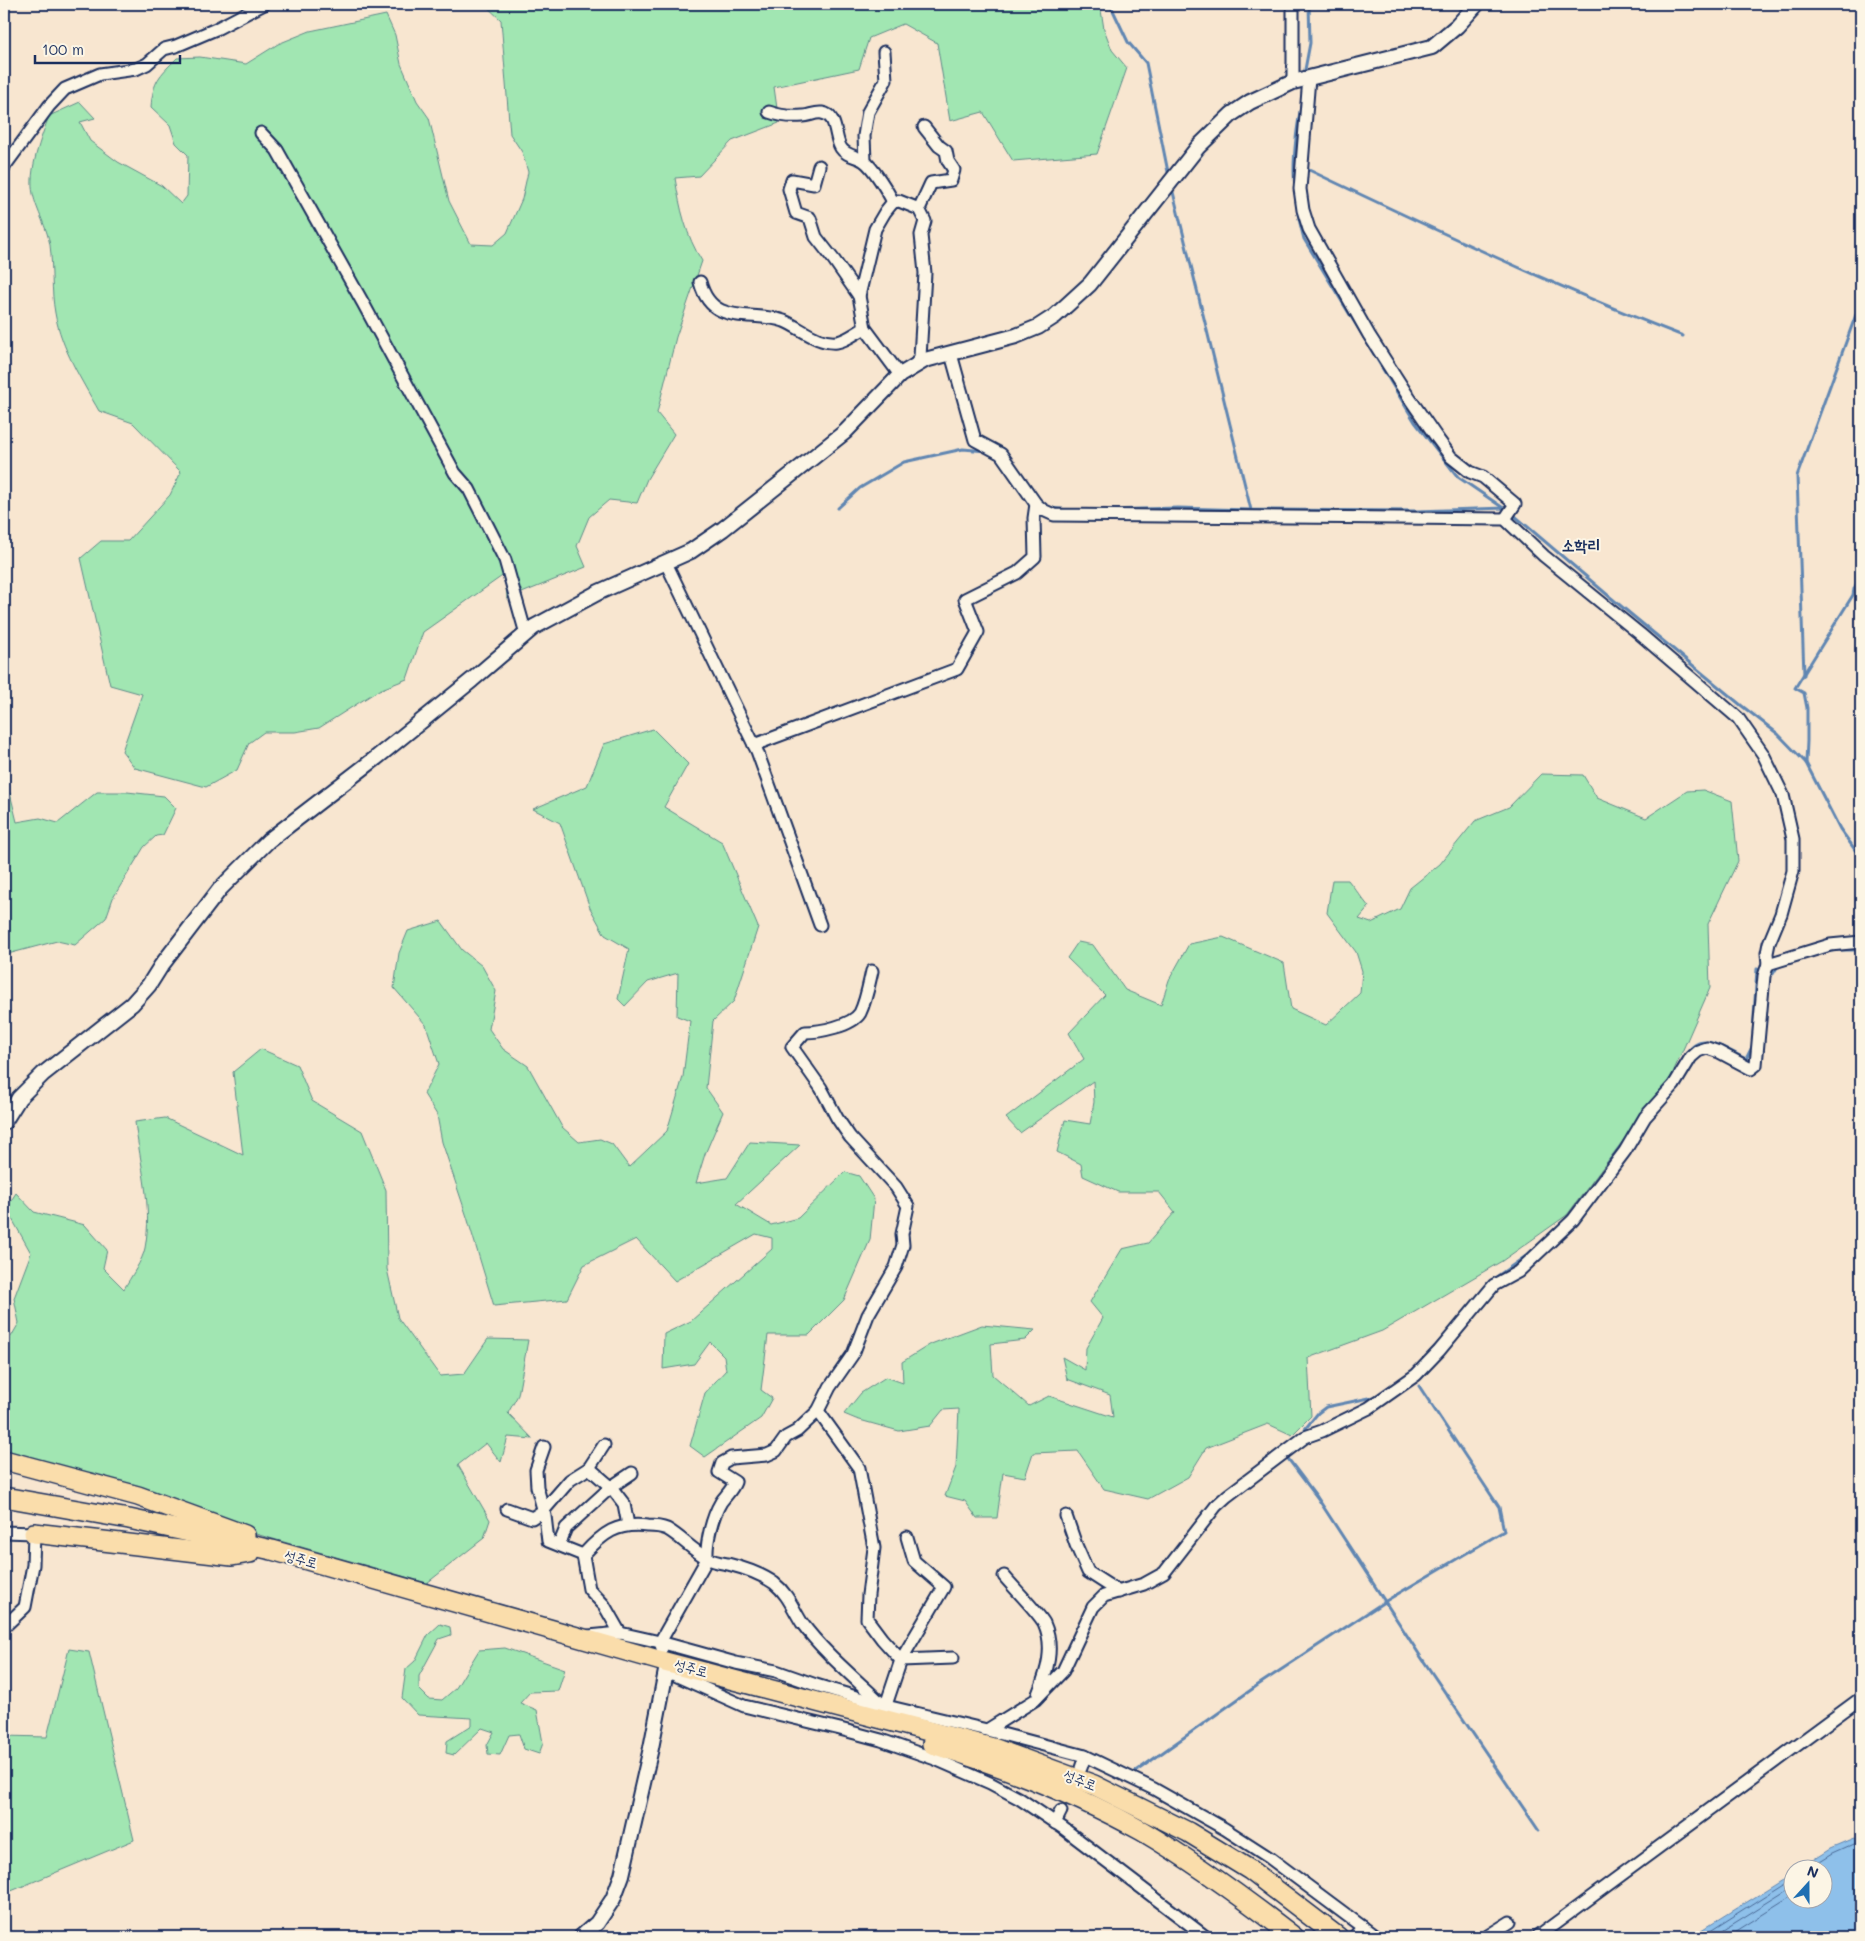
<svg xmlns="http://www.w3.org/2000/svg" width="1865" height="1941" font-family="Mali,'Poor Story',sans-serif">
	<rect width="100%" height="100%" fill="#f8e6d0"/>
	<filter id="ink" filterUnits="userSpaceOnUse"><feTurbulence type="fractalNoise" baseFrequency=".02" numOctaves="2"/><feDisplacementMap in="SourceGraphic" scale="10" xChannelSelector="R" yChannelSelector="G"/><feConvolveMatrix kernelMatrix="1 2 1 2 8 2 1 2 1" color-interpolation-filters="sRGB"/></filter>
	<g filter="url(#ink)">
		<g fill="#a1e6b2" stroke="#5e8a88">
			<path d="M484,4H784L788,5L789,4H1100L1104,29L1112,50L1127,68L1097,154L1013,161L983,112L950,121L937,43L903,24L869,38L859,69L774,87L779,123L732,141L699,176L675,178C680,208 686,236 702,261L676,337L657,413L674,434L647,479L637,503L609,500L589,517L577,546L586,567L507,599L505,574L423,632L407,679L379,690L319,728L295,732H264L249,743L237,770L206,787L135,768L122,751L142,694L110,685L81,558L101,541H128L170,495L181,472L133,423L99,411C82,381 61,348 55,313C51,291 53,268 50,245C47,227 37,212 33,194C28,171 41,138 49,116L80,102L95,118L80,122L90,141L118,162L162,186L181,204L187,196L188,155L176,143L170,125L151,107C153,81 159,76 177,58L200,57L246,64L278,44L310,31L386,15L395,35L401,64L417,101L429,118L449,201L471,244L493,245L507,233L522,199L528,172L522,152L510,134L501,20Z"/>
			<polygon points="653,729 688,764 664,807 722,842 758,927 734,1001 713,1021 706,1088 723,1112 705,1154 696,1183 727,1178 750,1142 800,1145 736,1204 771,1225 798,1218 845,1172 859,1176 874,1199 870,1240 844,1300 809,1335 768,1335 761,1390 772,1398 761,1418 705,1457 690,1446 705,1393 726,1370 724,1356 710,1342 694,1364 663,1369 664,1334 691,1321 772,1249 772,1238 756,1234 675,1281 636,1239 584,1265 567,1299 494,1306 467,1217 442,1142 437,1115 424,1094 439,1064 426,1025 394,988 399,953 408,931 441,921 462,950 482,966 496,991 489,1029 503,1049 528,1066 562,1127 579,1142 600,1139 612,1144 629,1167 667,1131 683,1077 690,1021 677,1016 678,973 648,982 625,1006 618,999 629,949 605,935 590,908 560,823 533,809 587,786 604,744"/>
			<polygon points="1541,774 1583,775 1597,798 1646,818 1687,791 1703,790 1732,801 1738,861 1708,924 1710,988 1671,1077 1567,1215 1502,1261 1382,1331 1308,1358 1311,1416 1292,1435 1268,1424 1206,1448 1188,1477 1148,1499 1104,1489 1078,1451 1033,1453 1025,1477 1003,1473 997,1518 977,1518 965,1501 945,1496 956,1467 959,1409 943,1410 930,1426 899,1431 856,1419 844,1414 861,1393 886,1377 903,1383 902,1362 931,1344 982,1325 1035,1330 1025,1340 991,1344 993,1375 1029,1406 1049,1396 1113,1417 1110,1395 1067,1379 1062,1357 1085,1370 1086,1348 1103,1318 1090,1302 1122,1249 1148,1243 1175,1212 1159,1192 1118,1192 1083,1176 1081,1164 1057,1152 1065,1120 1090,1124 1094,1102 1093,1081 1020,1133 1006,1118 1084,1059 1069,1033 1105,995 1067,958 1078,942 1093,945 1125,990 1161,1005 1169,980 1189,944 1223,937 1284,963 1291,1009 1326,1025 1360,993 1362,971 1356,952 1327,913 1332,880 1348,880 1369,907 1359,919 1371,923 1400,909 1410,888 1440,864 1475,821 1509,807"/>
			<polygon points="4,782 10,793 17,822 40,818 58,823 97,792 127,792 164,796 176,808 163,835 156,836 144,847 113,898 106,918 75,945 57,941 4,955"/>
			<path d="M261,1049L297,1065L312,1101L362,1131L386,1190L387,1269L398,1318L440,1376L464,1374L488,1339L528,1340L518,1395L508,1413L533,1439L508,1437L501,1462L486,1443L458,1465L490,1520L484,1538L427,1583L4,1462V1349L19,1323L14,1298L31,1253L6,1208L16,1193L34,1212L85,1225L107,1250L103,1268L124,1289C130,1278 143,1260 145,1248C153,1206 140,1164 135,1122L165,1118L243,1155L233,1072Z"/>
			<polygon points="440,1624 450,1627 451,1635 439,1639 419,1676 419,1689 429,1699 442,1700 456,1688 479,1650 505,1648 565,1669 558,1691 530,1692 520,1703 537,1710 543,1743 539,1754 524,1749 519,1734 509,1735 500,1755 488,1754 487,1745 494,1732 482,1728 454,1755 446,1753 447,1741 472,1725 472,1718 418,1715 402,1698 406,1669 415,1661 428,1635"/>
			<polygon points="69,1649 89,1652 134,1840 4,1894 4,1736 47,1737"/>
		</g>
		<polygon fill="#8ec0ea" stroke="#6086b2" points="1861,1836 1861,1937 1691,1937 1792,1874 1792,1898 1822,1898 1822,1868 1800,1868 1830,1849"/>
		<g fill="none" stroke-linecap="round" stroke-linejoin="round">
			<g stroke="#496996" stroke-width="1">
				<polyline points="1809,1868 1832,1854 1861,1841"/>
				<polyline points="1701,1937 1792,1879"/>
				<polyline points="1712,1937 1792,1887"/>
				<polyline points="1727,1937 1792,1896"/>
			</g>
			<g stroke="#6086b2" stroke-width="3">
				<polyline points="1110,4 1128,42 1146,63 1169,177"/>
				<polyline points="1304,75 1310,43 1309,4"/>
				<path d="M1302,101C1292,152 1290,189 1304,239L1415,422L1458,477L1515,516L1610,597L1742,706L1778,734L1806,763L1840,829L1861,858"/>
				<path d="M1309,170C1433,229 1556,287 1683,336"/>
				<polyline points="1172,188 1251,510 1417,511 1505,508"/>
				<polyline points="838,508 860,488 904,462 963,449 986,451"/>
				<polyline points="1050,508 1069,510"/>
				<polyline points="1105,510 1178,508 1251,510"/>
				<polyline points="1804,675 1797,476 1861,301"/>
				<polyline points="1806,763 1807,741 1807,708 1804,693 1795,688 1853,595 1854,589 1861,575"/>
				<polyline points="1827,952 1836,950 1861,950"/>
				<polyline points="1753,1033 1757,969 1773,974 1779,964"/>
				<path d="M1686,1055C1701,1028 1726,1050 1746,1059L1753,1045"/>
				<polyline points="1609,1162 1622,1145"/>
				<polyline points="1492,1280 1526,1256 1537,1246"/>
				<polyline points="1430,1352 1441,1340"/>
				<polyline points="1305,1429 1318,1413 1326,1407 1379,1396"/>
				<polyline points="1286,1456 1317,1497 1421,1657 1539,1831"/>
				<polyline points="1135,1772 1258,1685 1384,1602 1504,1531 1499,1507 1419,1386"/>
			</g>
			<defs>
				<g id="minor">
					<polyline points="1309,78 1300,189 1303,210 1309,229 1369,335 1408,396 1437,438 1451,457 1470,472 1483,477 1515,504 1505,519"/>
					<polyline points="1293,82 1293,4"/>
					<path d="M769,112C780,116 791,117 803,116C809,116 815,112 822,113C838,115 834,138 841,148C846,156 857,156 864,161C873,167 888,192 893,202L899,201L919,209L925,221L921,235L925,273L920,357L914,367"/>
					<polyline points="261,133 277,150 363,303 455,473 469,489 505,560 526,634"/>
					<polyline points="865,161 864,136 868,112 886,80 884,52"/>
					<polyline points="819,166 814,184 792,180 789,189 796,213 810,218 816,237 834,260 859,296"/>
					<polyline points="4,167 49,106 65,89 100,74 136,69 147,64 164,49 176,46 216,29 264,4"/>
					<polyline points="893,202 885,212 875,229 859,296 865,328 900,375"/>
					<polyline points="919,209 931,183 951,180 954,170 948,161 946,151 939,146 924,127"/>
					<path d="M700,282C712,328 753,310 784,321C801,328 817,344 837,342C846,341 857,332 865,328"/>
					<polyline points="666,563 757,751 820,925"/>
					<polyline points="754,745 957,669 978,632 965,599 1017,573 1035,557 1034,518 1036,504"/>
					<polyline points="1768,964 1830,945 1861,942"/>
					<path d="M872,971C869,984 866,1001 860,1013C852,1026 819,1032 805,1032L792,1047L821,1088L837,1118L850,1137L896,1187L908,1206L902,1234L903,1245L896,1267L868,1315L853,1354L830,1387L818,1411L859,1468L874,1548L868,1595L867,1619L882,1639L901,1660L883,1714"/>
					<polyline points="544,1447 536,1470 537,1487 545,1516 548,1541 583,1555"/>
					<polyline points="589,1468 611,1487 624,1504 628,1525"/>
					<polyline points="507,1509 532,1518 544,1510 570,1480 589,1468 604,1445"/>
					<polyline points="1066,1516 1076,1545 1088,1572 1119,1592"/>
					<polyline points="4,1532 34,1533 33,1565 25,1607 4,1627"/>
					<polyline points="907,1537 914,1561 944,1587 901,1660 953,1658"/>
					<polyline points="559,1545 566,1528 611,1487 632,1473"/>
					<path d="M1004,1576C1013,1587 1038,1612 1044,1623C1055,1647 1047,1672 1038,1694"/>
					<path d="M620,1633L604,1605L589,1589L583,1555C603,1533 617,1522 648,1526C654,1526 662,1527 667,1529C681,1537 692,1550 707,1558C713,1562 722,1563 728,1564C744,1568 760,1573 774,1583C788,1594 793,1609 802,1623C823,1652 856,1679 882,1704"/>
					<polyline points="589,1636 620,1633 660,1642 736,1663 776,1671 816,1685 886,1706 987,1730 1035,1700 1063,1671 1093,1607 1104,1596 1144,1584 1164,1573 1216,1506 1227,1496 1305,1437 1322,1431 1369,1408 1416,1375 1439,1351 1494,1285 1518,1272 1573,1220 1625,1151 1645,1117 1674,1085 1691,1057 1698,1051 1707,1048 1719,1052 1751,1069 1756,1065 1764,976 1768,964 1767,953 1769,943 1781,914 1793,871 1793,839 1783,795 1763,754 1738,718 1640,634 1544,556 1505,519 1054,515 1043,510 1036,504 1001,454 975,440 951,354"/>
					<path d="M662,1648L660,1642L707,1559C706,1542 712,1517 721,1502C726,1495 732,1490 735,1482L719,1472L722,1463L731,1458L767,1455L776,1451L786,1437L797,1431L818,1411"/>
					<polyline points="666,1671 744,1706 840,1729 881,1740 935,1759 990,1783 1020,1799 1063,1828 1206,1937"/>
					<polyline points="987,1730 1085,1756 1154,1789 1225,1829 1270,1858 1376,1937"/>
					<polyline points="1081,1768 1085,1756"/>
					<polyline points="1055,1823 1061,1811"/>
					<polyline points="1354,1937 1363,1927"/>
					<polyline points="1486,1937 1510,1922"/>
					<polyline points="1537,1937 1861,1698"/>
				</g>
				<g id="tertiary">
					<polyline points="4,1122 19,1098 43,1074 132,1004 149,985 161,966 220,889 268,841 376,758 472,680 534,627 599,592 691,551 723,529 845,432 900,375 925,360 1016,336 1038,327 1055,316 1090,284 1198,147 1232,114 1250,102 1293,82 1432,47 1457,26 1477,4"/>
					<polyline points="581,1937 597,1923 613,1899 622,1875 651,1748 666,1671 665,1662"/>
				</g>
				<g id="trunk">
					<polyline points="4,1460 138,1496 245,1535"/>
					<polyline points="4,1497 129,1519 272,1550 665,1662 993,1748 1094,1785 1188,1832 1250,1870 1338,1937"/>
					<polyline points="34,1533 232,1556 250,1553"/>
					<path d="M932,1744C1003,1766 1076,1794 1142,1831C1195,1862 1245,1899 1294,1937"/>
				</g>
			</defs>
			<use href="#minor" stroke="#1b2f5e" stroke-width="15"/>
			<use href="#tertiary" stroke="#1b2f5e" stroke-width="18"/>
			<use href="#trunk" stroke="#1b2f5e" stroke-width="22"/>
			<use href="#minor" stroke="#fcf5e5" stroke-width="11"/>
			<use href="#tertiary" stroke="#fcf5e5" stroke-width="14"/>
			<use href="#trunk" stroke="#faddab" stroke-width="19"/>
		</g>
	</g>
	<g text-anchor="middle" stroke-width="4" stroke-linejoin="round" paint-order="stroke">
		<g font-size="14" fill="#1b2f5e" stroke="#fcf5e5">
			<text transform="translate(301 1559) rotate(16)" y="5">성주로</text>
			<text transform="translate(691 1668) rotate(15)" y="5">성주로</text>
			<text transform="translate(1080 1780) rotate(21)" y="5">성주로</text>
		</g>
		<g font-size="16" font-weight="bold" fill="#1b2f5e" stroke="#fcf5e5">
			<text x="1581" y="551">소학리</text>
		</g>
	</g>
	<rect width="1865" height="1941" fill="none" stroke="#fcf5e5" stroke-width="20"/>
	<rect x="10" y="10" width="1845" height="1921" fill="none" stroke="#1b2f5e" stroke-width="2" filter="url(#ink)"/>
	<g transform="translate(1808 1884) rotate(21)"><circle r="24" fill="#fcf5e5" stroke="#a2a6af"/>
	<path d="M0-4L9 19L0 12L-9 19Z" fill="#1f6fb2"/>
	<text y="-8" font-size="14" font-weight="bold" text-anchor="middle" fill="#1b2f5e">N</text>
	</g>
	<path d="M35 55v8h145v-8" fill="none" stroke="#1b2f5e" stroke-width="2.5"/>
	<text x="42" y="55" font-size="15" fill="#1b2f5e" stroke="#fcf5e5" stroke-width="4" paint-order="stroke">100 m</text>
</svg>
